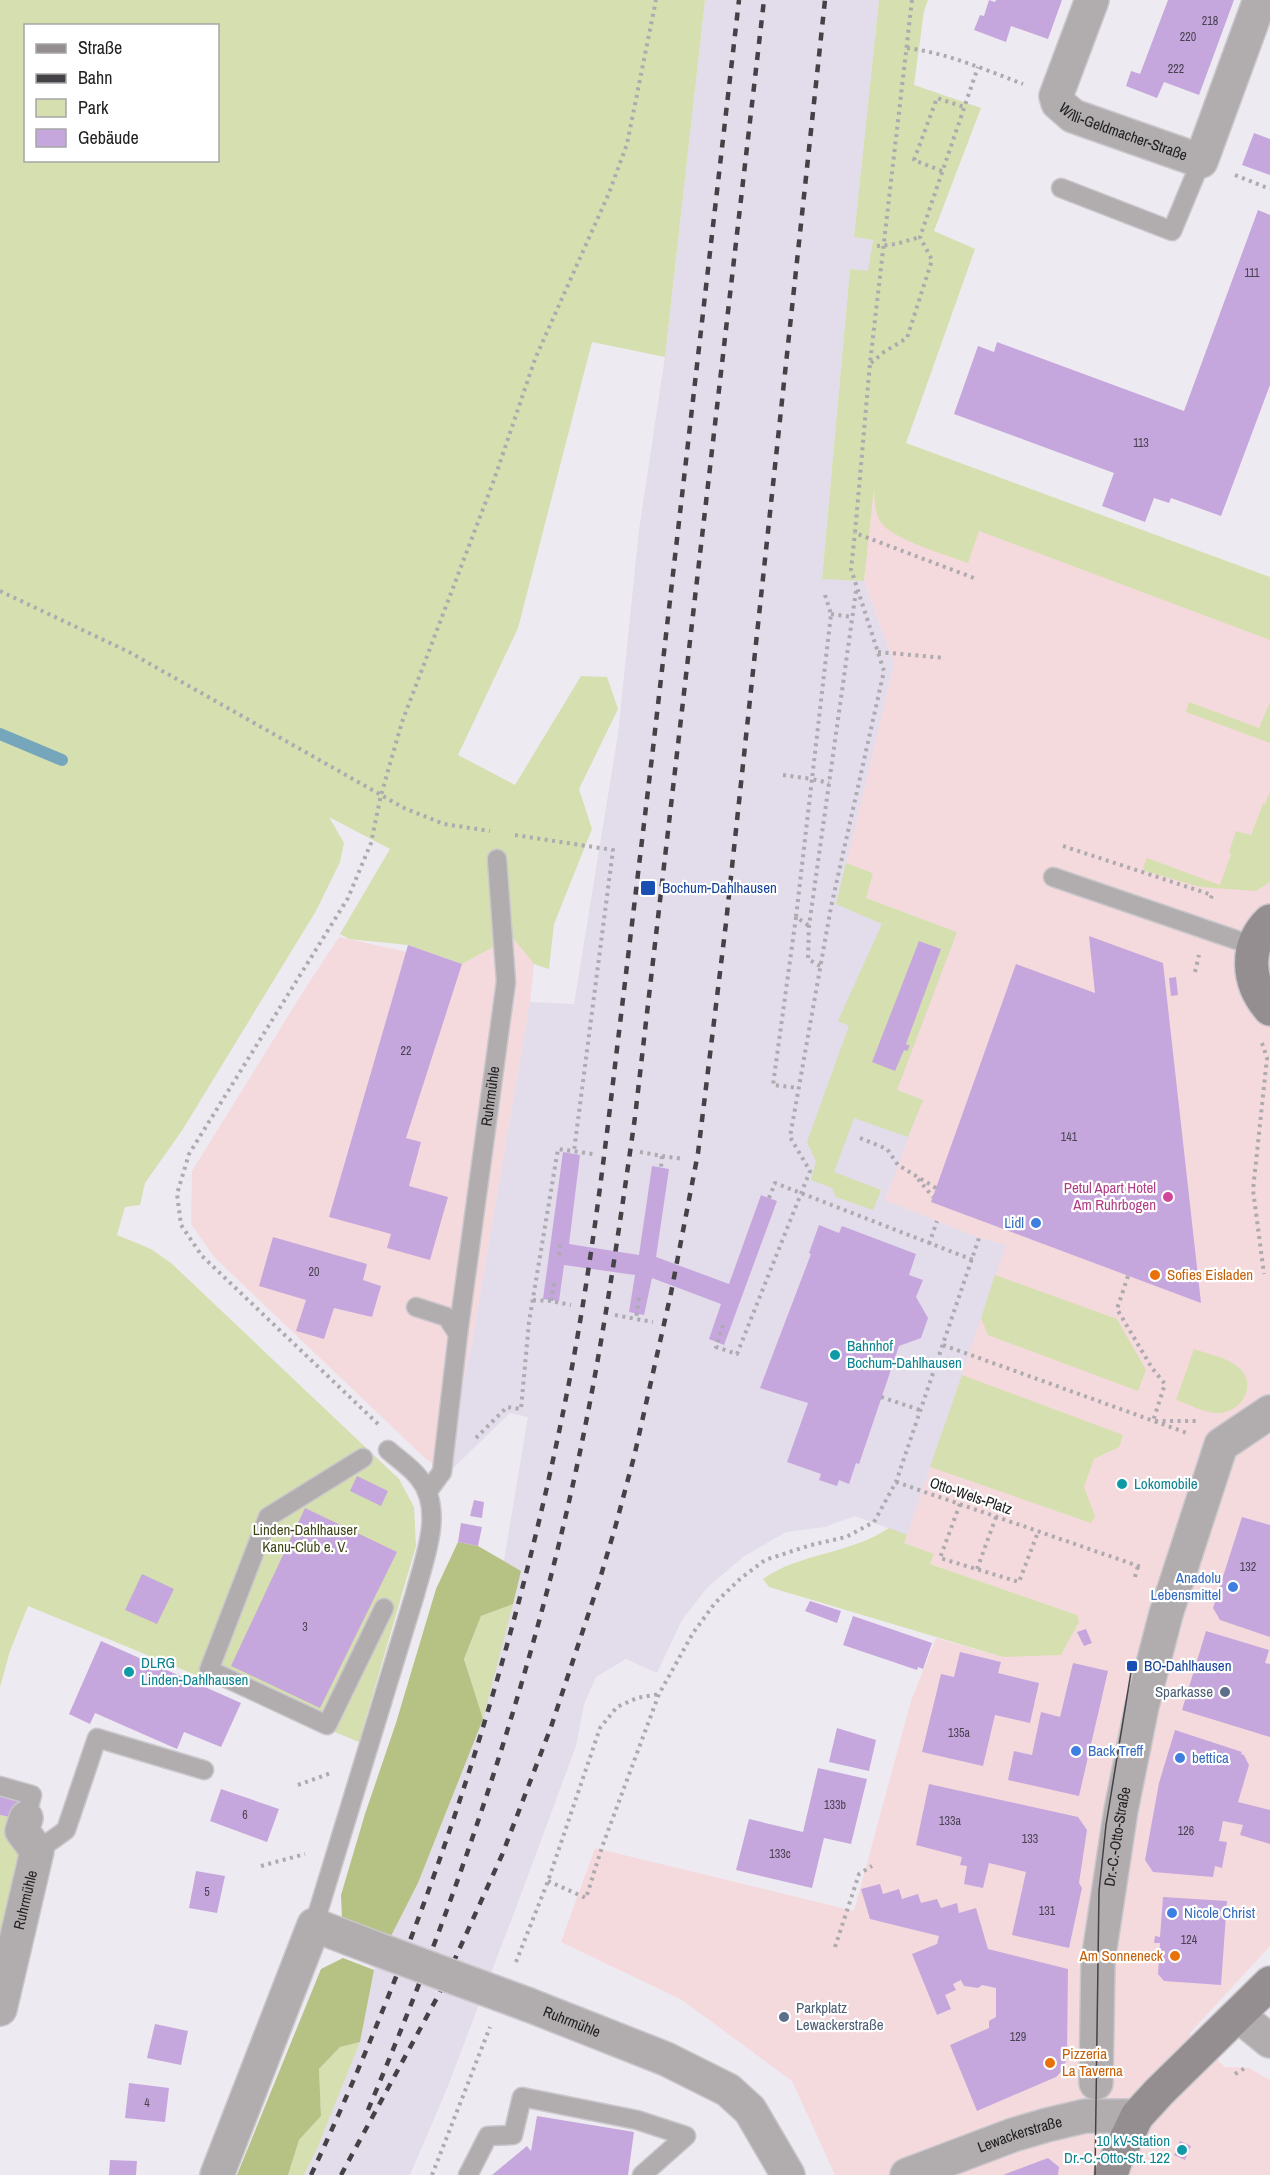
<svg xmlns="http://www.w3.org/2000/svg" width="1270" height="2175" font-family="'Archivo Narrow',sans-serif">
	<rect width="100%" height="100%" fill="#eeeaf1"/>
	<g fill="#f5dadd">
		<polygon points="875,476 1270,613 1270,1946 1189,2034 1225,2067 1249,2068 1270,2080 1270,2175 835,2175 792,2081 682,2000 561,1942 595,1848 854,1911 911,1701 936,1638 1003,1657 1077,1615 930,1564 933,1554 904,1543 1005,1245 979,1238 885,1200 922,1100 896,1090 957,932 866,898 873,873 846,863 894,664 864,581"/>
		<polygon points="339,937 462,964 512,937 534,964 530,1002 472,1342 443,1470 427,1460 215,1258 191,1224 192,1171 306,987"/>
	</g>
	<polygon fill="#e3dcea" points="705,0 879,0 854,237 873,240 868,272 850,269 822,578 864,581 894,664 837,903 957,932 897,1090 923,1100 885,1200 979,1238 1006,1245 907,1535 855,1516 825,1527 786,1532 743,1557 707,1588 682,1620 657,1673 626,1659 596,1677 584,1704 576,1746 520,1897 446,2091 410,2175 304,2175 317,2149 360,2042 374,1970 418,1883 483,1719 520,1571 504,1561 528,1417 510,1413 448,1473 443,1470 472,1342 530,1002 574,1004 618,734 639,530 665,357"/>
	<g fill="#d6dfaf" fill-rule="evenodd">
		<path d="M0,0H705L665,357L592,342L518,628L458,755L515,785L581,676L607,677L618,709L579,789L592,829L554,924L549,969L534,964L512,937L462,964L408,945L349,939L340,934L390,849L329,817L344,843L340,862L316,911L183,1129L145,1183L140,1205L125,1207L117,1235L151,1249L171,1263L399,1479L414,1507L416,1546L359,1742L28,1606L10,1651L0,1687ZM26,26H218V160H26Z"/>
		<path d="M879,0H928L924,11L914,85L981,108L934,231L975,249L906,443L1270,577V640L979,531L968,563C947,555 890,539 880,521C874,510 875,500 874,489L864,581L822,579L850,269L868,271L873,240L854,237Z"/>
		<polygon points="1189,702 1259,728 1270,702 1270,743 1186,712"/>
		<polygon points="1270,791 1270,882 1256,891 1200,887 1145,871 1143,867 1147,858 1220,885 1231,854 1229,852 1236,831 1251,835 1263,804 1265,804"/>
		<polygon points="846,863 873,873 866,898 957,932 897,1090 923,1100 908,1137 854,1118 834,1172 881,1190 873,1210 836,1197 832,1188 811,1180 816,1161 807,1142 849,1026 838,1021 882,924 836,904"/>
		<polygon points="995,1275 1117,1319 1146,1370 1138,1391 988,1335 981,1318"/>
		<path d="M1194,1349C1208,1354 1225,1357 1237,1366C1258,1382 1244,1411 1220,1413C1206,1414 1189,1404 1176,1400Z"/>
		<polygon points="962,1375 1123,1435 1119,1447 1094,1459 1084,1487 1095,1516 1091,1523 930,1467"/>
		<path d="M889,1528L907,1535L904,1543L934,1554L930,1564L1077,1615L1079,1622L1061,1655L1003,1657L769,1587L763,1579C799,1553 851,1554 889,1528Z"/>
		<polygon points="513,1604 483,1719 464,1659 481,1616"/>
		<polygon points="0,1815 15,1818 32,1854 0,1984"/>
		<polygon points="360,2042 317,2149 304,2175 288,2175 299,2140 321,2116 319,2069 340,2047"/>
	</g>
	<g fill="#b6c184">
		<polygon points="458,1542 478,1546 521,1571 513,1604 481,1616 464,1659 483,1719 418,1883 390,1938 342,1918 341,1895 365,1814 396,1723 436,1589"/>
		<polygon points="343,1958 374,1970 360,2042 340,2047 319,2069 321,2116 299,2140 288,2175 237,2175 321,1969"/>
	</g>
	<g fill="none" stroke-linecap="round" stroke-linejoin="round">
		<polyline stroke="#75a6bc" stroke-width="12" points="0,734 62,760"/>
	</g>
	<g fill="#c6a7dd">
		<polygon points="989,0 995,2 996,0 1062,0 1048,39 1011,26 1006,42 974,30 980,15 984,16"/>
		<polygon points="1168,0 1234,0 1199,95 1164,82 1157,98 1126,86 1131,71 1140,74"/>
		<polygon points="1254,133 1270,139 1270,175 1242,165"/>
		<polygon points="1258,210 1270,215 1270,385 1221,516 1171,498 1169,503 1154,498 1145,522 1102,506 1114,473 954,414 978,346 994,352 997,342 1184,411"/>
		<polygon points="1089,936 1163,963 1201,1303 931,1202 1016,964 1095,993"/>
		<polygon points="919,941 941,949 906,1044 910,1046 907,1051 904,1050 895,1071 872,1062"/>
		<polygon points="408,945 462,964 406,1138 421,1142 409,1186 448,1197 430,1260 387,1248 391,1234 329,1217"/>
		<polygon points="1176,977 1178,995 1171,996 1169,978"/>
		<polygon points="563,1152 580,1155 569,1244 639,1255 652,1166 669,1169 656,1257 729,1284 761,1195 777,1201 724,1345 709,1339 721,1304 652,1278 644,1315 629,1312 635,1275 564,1265 559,1301 543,1299"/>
		<polygon points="819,1225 839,1233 842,1226 916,1254 909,1275 923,1280 916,1297 928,1318 921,1338 899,1346 859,1464 856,1463 849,1484 839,1480 837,1486 819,1480 821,1474 787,1462 808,1403 760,1388 811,1254 809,1253"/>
		<polygon points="273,1237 367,1264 363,1280 381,1286 372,1317 334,1308 324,1339 296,1331 306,1300 259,1286"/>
		<polygon points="357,1476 388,1491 381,1506 350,1491"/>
		<polygon points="474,1500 484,1502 482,1518 470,1516"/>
		<polygon points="305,1508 397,1552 320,1708 231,1666"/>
		<polygon points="1242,1517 1270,1525 1270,1637 1220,1620 1213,1608"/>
		<polygon points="461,1523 482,1527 478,1546 458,1542"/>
		<polygon points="142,1574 174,1589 157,1624 125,1610"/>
		<polygon points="810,1601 841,1611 837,1623 805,1611"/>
		<polygon points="853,1616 932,1643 923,1669 918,1667 917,1670 843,1645"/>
		<polygon points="1086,1629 1092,1643 1084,1646 1077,1632"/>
		<polygon points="1206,1631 1269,1650 1265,1663 1270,1664 1270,1737 1182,1710"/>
		<polygon points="101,1641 241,1703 221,1747 184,1732 177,1749 95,1713 90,1724 69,1714"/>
		<polygon points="960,1652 1001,1662 998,1673 1039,1683 1030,1723 995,1715 983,1766 922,1752 941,1674 954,1677"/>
		<polygon points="1073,1663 1108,1671 1079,1796 1008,1780 1014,1751 1032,1755 1041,1712 1060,1717"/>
		<polygon points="837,1728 876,1740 869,1771 829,1762"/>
		<polygon points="1175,1730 1242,1752 1241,1754 1244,1755 1249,1765 1238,1802 1270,1810 1270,1844 1240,1835 1243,1825 1223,1821 1219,1841 1227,1842 1222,1868 1215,1866 1213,1877 1153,1872 1145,1860 1159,1783"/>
		<polygon points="818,1768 867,1779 851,1844 824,1838 812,1888 736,1870 749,1819 803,1832"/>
		<polygon points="929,1784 1078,1817 1087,1830 1079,1883 1082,1888 1069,1948 1012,1935 1026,1872 989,1863 983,1888 964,1884 967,1866 960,1865 962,1857 916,1845"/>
		<polygon points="221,1789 279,1809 267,1842 210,1821"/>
		<polygon points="0,1794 19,1797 15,1818 0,1815"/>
		<polygon points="196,1871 225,1876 217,1913 189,1908"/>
		<polygon points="880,1884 883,1894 899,1889 902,1899 918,1894 921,1903 937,1899 941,1908 957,1903 959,1913 976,1908 988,1949 1068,1969 1067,2059 1061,2072 1056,2077 977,2111 950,2045 989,2028 989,2021 996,2017 996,1988 982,1985 978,1988 964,1986 961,1980 953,1984 956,1990 945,1995 951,2009 937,2015 912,1954 937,1944 939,1936 870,1919 861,1889"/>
		<polygon points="1163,1897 1227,1901 1221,1985 1164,1981 1158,1974 1160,1943 1154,1943 1155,1936 1160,1937"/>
		<polygon points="155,2024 188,2031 181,2065 147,2058"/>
		<polygon points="129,2083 169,2088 165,2122 125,2118"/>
		<polygon points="537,2116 634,2132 628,2175 492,2175 527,2146 531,2151"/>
		<polygon points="1180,2141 1191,2146 1185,2160 1174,2155"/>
		<polygon points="1048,2158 1059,2167 1058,2175 1003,2175"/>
		<polygon points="110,2160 137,2161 136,2175 109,2175"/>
	</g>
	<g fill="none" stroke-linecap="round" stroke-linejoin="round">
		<defs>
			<g id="lane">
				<polyline points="1061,188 1172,231 1201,161"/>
				<polyline points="1053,877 1254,946"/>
				<polyline points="416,1307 447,1317 458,1334 442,1472 428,1491"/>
				<path id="s1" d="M458,1334L506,982L497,859"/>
				<polyline points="363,1458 268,1517 209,1670 327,1725 384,1608"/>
				<polyline points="0,1786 32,1795 26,1818"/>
				<polyline points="37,1851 66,1830 97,1738 204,1770"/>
				<path d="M314,1925L415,1594C424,1559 445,1510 419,1478C411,1467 398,1459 388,1450"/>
				<polyline points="468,2175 488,2136 513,2135 522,2097 637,2120 686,2136 642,2175"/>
			</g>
			<g id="street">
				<path id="s2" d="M1092,0L1056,96L1058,103L1073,116L1201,161L1260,0"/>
				<path id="s3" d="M529,2005L666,2059L728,2090L750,2110L788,2175"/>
				<path id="s4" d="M0,2009L37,1851L22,1831L26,1818"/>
				<polyline points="1238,2015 1270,2041"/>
				<path id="s5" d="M1096,2083L1098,1961L1121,1810L1142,1706L1166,1614L1221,1445L1270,1412"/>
				<polyline points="217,2175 314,1925 377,1949"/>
				<path id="s6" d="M907,2175L1013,2135L1047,2125L1085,2116H1137"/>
			</g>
			<g id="secondary">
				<path d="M1270,921C1244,946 1247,983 1270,1009"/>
				<polyline points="1111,2175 1115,2162 1137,2116 1159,2092 1270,1983"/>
			</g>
		</defs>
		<use href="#lane" stroke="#c9c6cc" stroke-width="21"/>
		<use href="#street" stroke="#c9c6cc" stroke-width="36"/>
		<use href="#secondary" stroke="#c9c6cc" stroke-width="36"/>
		<g stroke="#adaab0" stroke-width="4" stroke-dasharray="3 4.5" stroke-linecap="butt">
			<polyline points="912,0 870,363 855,533 974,578"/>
			<path d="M907,48C947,53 986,70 1023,84"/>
			<polyline points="942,171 914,160 937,98 964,107"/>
			<polyline points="1235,175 1270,189"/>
			<polyline points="877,246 896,244 920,237"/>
			<polyline points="871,363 884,352 907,338 932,260 920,237 978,67"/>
			<polyline points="0,591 129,652 404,808 444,824 490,831"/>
			<polyline points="825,595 831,614 812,779 829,783"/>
			<polyline points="831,614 853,617"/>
			<polyline points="878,652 945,658"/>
			<polyline points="783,775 812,779 796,917 809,926"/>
			<polyline points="515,835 613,850 574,1151"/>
			<polyline points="1063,846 1212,895 1210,901"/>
			<polyline points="796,917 773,1085 798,1088"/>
			<polyline points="820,966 808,959 809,926 856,591"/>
			<polyline points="1195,972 1199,955"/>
			<polyline points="1262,1043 1267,1058 1253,1190 1264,1274"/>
			<polyline points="860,1138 887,1149 898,1165 936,1188"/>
			<polyline points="640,1152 662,1156 661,1167"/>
			<polyline points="662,1156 684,1159"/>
			<polyline points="918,1179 933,1197"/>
			<polyline points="769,1198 775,1183 973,1260"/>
			<polyline points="929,1244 937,1221"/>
			<polyline points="559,1255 560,1245"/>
			<polyline points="1128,1276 1117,1309 1152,1368 1165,1384 1153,1421 1196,1421"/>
			<polyline points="554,1283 551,1301 571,1305"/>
			<polyline points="639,1298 636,1319 653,1322"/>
			<polyline points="533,1300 551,1301"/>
			<polyline points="615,1315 636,1319"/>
			<polyline points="723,1325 716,1347 737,1354 810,1171 790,1137 831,907 884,671 851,569 855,533"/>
			<polyline points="943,1345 1187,1433"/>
			<polyline points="881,1397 920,1410"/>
			<polyline points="378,1424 202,1256 181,1225 177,1194 189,1154 348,898 371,843 381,795 402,722 494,480 535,359 609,193 627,144 656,0"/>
			<polyline points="476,1438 507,1407 521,1409 529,1322 558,1149 593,1154"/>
			<polyline points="896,1482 1144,1568"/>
			<polyline points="960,1504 940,1558 1019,1582 1038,1532"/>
			<polyline points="977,1569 996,1517"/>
			<polyline points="1135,1577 1138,1566"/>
			<polyline points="298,1785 331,1773"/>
			<polyline points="261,1866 305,1854"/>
			<polyline points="548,1881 586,1898 602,1847 659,1694 693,1633 715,1603 740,1579 765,1560 811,1545 846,1537 874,1522 896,1482 979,1238"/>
			<polyline points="835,1947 859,1874 872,1866"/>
			<polyline points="516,1962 548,1881 600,1728 617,1707 637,1698 659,1694"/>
			<polyline points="1235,2074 1245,2068"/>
			<polyline points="432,2175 490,2027"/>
		</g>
		<use href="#lane" stroke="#b1adae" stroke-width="18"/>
		<use href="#street" stroke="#b1adae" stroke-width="33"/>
		<use href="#secondary" stroke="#948e90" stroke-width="33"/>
		<polyline stroke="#444246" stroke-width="1.5" points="1095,2175 1099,1891 1106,1825 1132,1666"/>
		<g stroke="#444246" stroke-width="4.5" stroke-dasharray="8 8" stroke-linecap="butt">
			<path d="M368,2110C455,1904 527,1693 575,1475C601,1357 618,1237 635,1117L764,0"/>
			<path d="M311,2175C431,1918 519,1646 572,1367C591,1265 604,1160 616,1057C628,957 640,857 652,757C681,504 710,252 739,0"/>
			<polyline points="341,2175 439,1994 502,1855 551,1727 599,1582 615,1528 634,1457 671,1293 698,1153 726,923 825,0"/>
		</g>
		<defs>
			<polyline id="street-bridge" points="377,1949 529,2005"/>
		</defs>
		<use href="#street-bridge" stroke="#c9c6cc" stroke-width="36" stroke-linecap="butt"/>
		<use href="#street-bridge" stroke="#b1adae" stroke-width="33"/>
	</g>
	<g fill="#1a4fb4" stroke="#fff" stroke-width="2">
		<rect x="640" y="880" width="16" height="16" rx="3"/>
		<rect x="1126" y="1660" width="12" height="12" rx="3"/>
	</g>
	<circle fill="#d1479c" stroke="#fff" stroke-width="2" cx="1168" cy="1197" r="6"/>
	<g fill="#3f7fe0" stroke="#fff" stroke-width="2">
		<circle cx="1036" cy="1223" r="6"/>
		<circle cx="1233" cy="1587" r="6"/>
		<circle cx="1076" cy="1751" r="6"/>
		<circle cx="1180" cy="1758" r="6"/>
		<circle cx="1172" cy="1913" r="6"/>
	</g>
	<g fill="#e8710a" stroke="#fff" stroke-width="2">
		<circle cx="1155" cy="1275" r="6"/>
		<circle cx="1175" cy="1956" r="6"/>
		<circle cx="1050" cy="2063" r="6"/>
	</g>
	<g fill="#0f9aa8" stroke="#fff" stroke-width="2">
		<circle cx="835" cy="1355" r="6"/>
		<circle cx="1122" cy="1484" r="6"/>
		<circle cx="129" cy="1672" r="6"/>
		<circle cx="1182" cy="2150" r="6"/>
	</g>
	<g fill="#5c6f8a" stroke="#fff" stroke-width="2">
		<circle cx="1225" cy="1692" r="6"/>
		<circle cx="784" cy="2017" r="6"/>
	</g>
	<g text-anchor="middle" stroke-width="4.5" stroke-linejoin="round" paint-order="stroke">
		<g font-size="12" fill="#4a4252">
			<text x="1210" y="25">218</text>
			<text x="1188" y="41">220</text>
			<text x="1176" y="73">222</text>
			<text x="1252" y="277">111</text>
			<text x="1141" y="447">113</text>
			<text x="406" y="1055">22</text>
			<text x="1069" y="1141">141</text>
			<text x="314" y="1276">20</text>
			<text x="1248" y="1571">132</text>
			<text x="305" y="1631">3</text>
			<text x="959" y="1737">135a</text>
			<text x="835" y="1809">133b</text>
			<text x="245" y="1819">6</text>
			<text x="950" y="1825">133a</text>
			<text x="1186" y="1835">126</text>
			<text x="1030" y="1843">133</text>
			<text x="780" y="1858">133c</text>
			<text x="207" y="1896">5</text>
			<text x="1047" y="1915">131</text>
			<text x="1189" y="1944">124</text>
			<text x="1018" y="2041">129</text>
			<text x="147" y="2107">4</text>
		</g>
		<g font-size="15" fill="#212023" stroke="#fff">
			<text dy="5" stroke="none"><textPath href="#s2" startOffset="182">Willi-Geldmacher-Straße</textPath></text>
			<text dy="5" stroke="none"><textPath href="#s1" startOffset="240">Ruhrmühle</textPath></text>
			<text transform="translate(971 1496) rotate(19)" y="5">Otto-Wels-Platz</text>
			<text dy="5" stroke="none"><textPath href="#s5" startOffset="248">Dr.-C.-Otto-Straße</textPath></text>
			<text dy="5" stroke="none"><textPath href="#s4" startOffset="112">Ruhrmühle</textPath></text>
			<text dy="5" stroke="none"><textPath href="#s3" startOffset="46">Ruhrmühle</textPath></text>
			<text dy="5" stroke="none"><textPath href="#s6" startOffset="120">Lewackerstraße</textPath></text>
		</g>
		<g font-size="15" fill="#164399" stroke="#fff" text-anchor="start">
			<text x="662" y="893">Bochum-Dahlhausen</text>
			<text x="1144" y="1671">BO-Dahlhausen</text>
		</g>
		<g font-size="15" fill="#b23c85" stroke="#fff" text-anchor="end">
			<text x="1156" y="1193">Petul Apart Hotel<tspan x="1156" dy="17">Am Ruhrbogen</tspan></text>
		</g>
		<g font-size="15" fill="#366cbe" stroke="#fff" text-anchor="start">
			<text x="1024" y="1228" text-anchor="end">Lidl</text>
			<text x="1221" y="1583" text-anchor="end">Anadolu<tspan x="1221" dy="17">Lebensmittel</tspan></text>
			<text x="1088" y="1756">Back Treff</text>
			<text x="1192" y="1763">bettica</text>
			<text x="1184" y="1918">Nicole Christ</text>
		</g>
		<g font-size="15" fill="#c56008" stroke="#fff" text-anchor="start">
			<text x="1167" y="1280">Sofies Eisladen</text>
			<text x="1163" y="1961" text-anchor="end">Am Sonneneck</text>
			<text x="1062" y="2059">Pizzeria<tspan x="1062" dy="17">La Taverna</tspan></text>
		</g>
		<g font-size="15" fill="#0d838f" stroke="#fff" text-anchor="start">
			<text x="847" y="1351">Bahnhof<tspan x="847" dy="17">Bochum-Dahlhausen</tspan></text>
			<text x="1134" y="1489">Lokomobile</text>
			<text x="141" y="1668">DLRG<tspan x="141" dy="17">Linden-Dahlhausen</tspan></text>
			<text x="1170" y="2146" text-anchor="end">10 kV-Station<tspan x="1170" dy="17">Dr.-C.-Otto-Str. 122</tspan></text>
		</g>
		<g font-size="15" fill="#3f4517" stroke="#fff">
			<text x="305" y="1535">Linden-Dahlhauser<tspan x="305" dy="17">Kanu-Club e. V.</tspan></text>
		</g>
		<g font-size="15" fill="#4e5e75" stroke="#fff" text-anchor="end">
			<text x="1213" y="1697">Sparkasse</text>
			<text x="796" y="2013" text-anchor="start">Parkplatz<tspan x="796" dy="17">Lewackerstraße</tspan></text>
		</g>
	</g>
	<rect x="24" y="24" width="195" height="138" fill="#ffffff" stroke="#a6a6a7" stroke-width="1.5"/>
	<rect x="36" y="44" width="30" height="9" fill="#948e90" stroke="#a6a6a7" stroke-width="1.5"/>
	<text x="78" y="54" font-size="18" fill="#212023">Straße</text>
	<rect x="36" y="74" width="30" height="9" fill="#444246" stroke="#a6a6a7" stroke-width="1.5"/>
	<text x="78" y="84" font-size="18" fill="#212023">Bahn</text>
	<rect x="36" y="99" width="30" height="18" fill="#d6dfaf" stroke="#a6a6a7" stroke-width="1.5"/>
	<text x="78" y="114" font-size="18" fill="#212023">Park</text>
	<rect x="36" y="129" width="30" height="18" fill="#c6a7dd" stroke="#a6a6a7" stroke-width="1.5"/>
	<text x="78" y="144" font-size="18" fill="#212023">Gebäude</text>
</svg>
